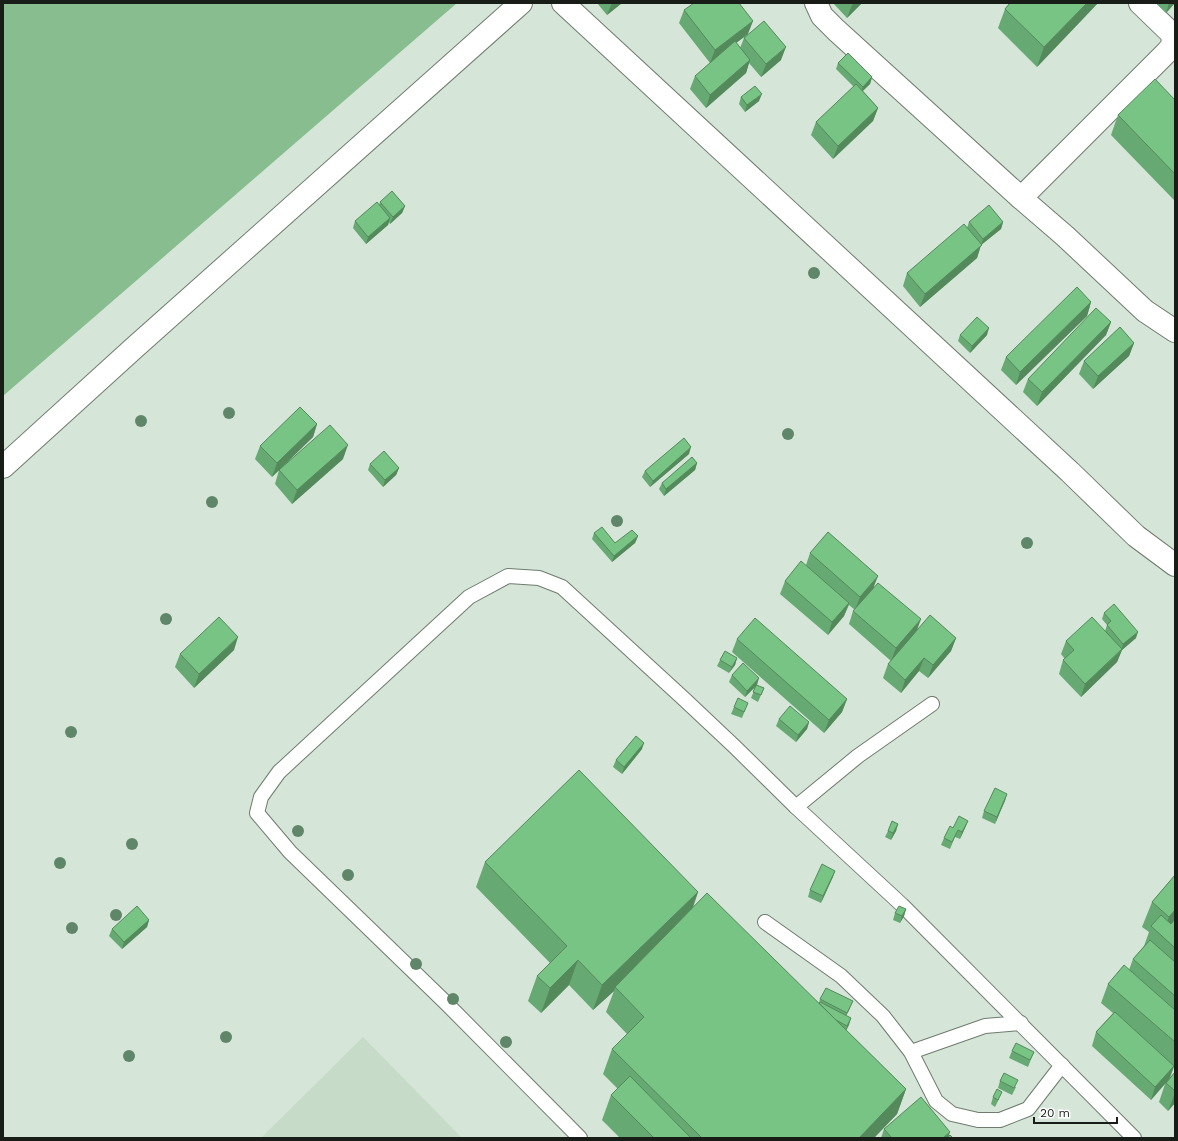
<svg xmlns="http://www.w3.org/2000/svg" width="1178" height="1141" font-family="'Work Sans',sans-serif">
	<rect width="100%" height="100%" fill="#d5e5d7"/>
	<polygon fill="#c6dcc8" points="363,1037 462,1138 261,1138"/>
	<polygon fill="#88bd8f" points="3,3 457,3 3,396"/>
	<g fill="none" stroke-linecap="round" stroke-linejoin="round">
		<defs>
			<g id="service">
				<polyline points="796,807 858,756 932,704"/>
				<polyline points="765,922 841,976 883,1016 911,1052 936,1101 952,1114 978,1120 1000,1120 1028,1109 1062,1065"/>
				<polyline points="911,1052 985,1026 1021,1023"/>
				<polyline points="580,1138 444,1001 290,852 257,813 261,797 279,772 469,597 508,576 539,578 562,587 684,699 735,747 796,807 902,905 1134,1138"/>
			</g>
			<g id="minor">
				<polyline points="563,3 1070,472 1136,536 1175,565"/>
				<polyline points="816,3 822,16 836,30 1021,198 1065,236 1145,311 1175,331"/>
				<polyline points="1021,198 1167,52 1173,45 1172,34 1140,3"/>
				<polyline points="3,467 134,348 521,3"/>
			</g>
		</defs>
		<use href="#service" stroke="#6e7c6f" stroke-width="16"/>
		<use href="#minor" stroke="#6e7c6f" stroke-width="24"/>
		<use href="#service" stroke="#fff" stroke-width="14"/>
		<use href="#minor" stroke="#fff" stroke-width="22"/>
	</g>
	<g fill="#60866a">
		<circle cx="814" cy="273" r="6"/>
		<circle cx="229" cy="413" r="6"/>
		<circle cx="141" cy="421" r="6"/>
		<circle cx="788" cy="434" r="6"/>
		<circle cx="212" cy="502" r="6"/>
		<circle cx="617" cy="521" r="6"/>
		<circle cx="1027" cy="543" r="6"/>
		<circle cx="166" cy="619" r="6"/>
		<circle cx="71" cy="732" r="6"/>
		<circle cx="298" cy="831" r="6"/>
		<circle cx="132" cy="844" r="6"/>
		<circle cx="60" cy="863" r="6"/>
		<circle cx="348" cy="875" r="6"/>
		<circle cx="116" cy="915" r="6"/>
		<circle cx="72" cy="928" r="6"/>
		<circle cx="416" cy="964" r="6"/>
		<circle cx="453" cy="999" r="6"/>
		<circle cx="226" cy="1037" r="6"/>
		<circle cx="506" cy="1042" r="6"/>
		<circle cx="129" cy="1056" r="6"/>
	</g>
	<g fill="#67a972">
		<polygon points="597,3 622,3 607,15"/>
		<polygon points="833,3 862,3 847,18"/>
		<polygon points="1010,3 1098,3 1037,67 998,28 1005,9"/>
		<polygon points="1156,3 1175,3 1166,13"/>
		<polygon points="684,10 748,34 736,43 740,48 744,38 781,60 761,77 749,63 746,73 706,108 690,89 695,76 710,63 679,23"/>
		<polygon points="838,63 872,77 870,84 863,91 878,108 873,121 833,159 811,135 816,122 854,87 836,69"/>
		<polygon points="741,97 759,101 745,112 739,104"/>
		<polygon points="1175,100 1175,200 1174,200 1111,135 1118,115"/>
		<polygon points="380,202 405,206 402,213 390,224 389,222 388,225 366,244 353,228 355,221 379,205"/>
		<polygon points="969,222 1003,222 1001,229 981,245 977,258 920,307 903,286 907,273 967,228"/>
		<polygon points="1091,302 1087,316 1016,385 1001,370 1006,357"/>
		<polygon points="1111,322 1106,335 1037,406 1023,392 1028,379"/>
		<polygon points="960,335 987,335 970,353 958,341"/>
		<polygon points="1134,343 1129,356 1093,389 1079,374 1084,361"/>
		<polygon points="317,424 313,437 272,477 255,459 260,446"/>
		<polygon points="689,454 650,487 642,477 645,471"/>
		<polygon points="343,459 292,504 275,484 279,470"/>
		<polygon points="697,463 695,470 664,496 659,489 662,483"/>
		<polygon points="370,464 399,468 396,475 383,487 368,470"/>
		<polygon points="594,533 615,543 638,536 635,543 612,562 592,539"/>
		<polygon points="810,553 874,587 917,631 956,638 951,651 928,678 919,671 901,693 883,678 888,664 891,661 849,624 853,611 855,610 849,605 844,616 828,635 780,594 785,581 806,565"/>
		<polygon points="1104,613 1136,638 1122,650 1117,662 1081,697 1059,674 1063,660 1065,659 1061,654 1066,641 1105,631 1107,625 1102,619"/>
		<polygon points="737,639 847,699 842,712 824,733 732,652"/>
		<polygon points="234,650 194,688 175,667 180,654"/>
		<polygon points="737,658 735,665 729,673 717,666 720,660"/>
		<polygon points="732,675 764,688 758,702 751,698 756,686 745,697 729,682"/>
		<polygon points="748,703 742,718 731,714 734,707"/>
		<polygon points="779,719 809,722 807,729 796,742 776,726"/>
		<polygon points="642,749 622,774 613,767 616,760"/>
		<polygon points="1007,794 995,824 982,818 984,811"/>
		<polygon points="968,821 965,828 960,839 955,837 950,849 941,845 944,838"/>
		<polygon points="898,824 896,831 891,840 885,837 888,831"/>
		<polygon points="485,862 698,892 693,908 819,1003 820,999 850,1008 846,1016 851,1018 846,1030 906,1089 897,1114 874,1138 620,1138 602,1120 611,1095 618,1089 603,1074 612,1049 627,1034 606,1012 614,991 593,1010 569,985 541,1013 528,1001 537,976 550,963 476,887"/>
		<polygon points="835,871 821,903 808,897 810,890"/>
		<polygon points="1175,875 1175,1068 1174,1067 1170,1078 1175,1072 1175,1103 1168,1111 1159,1102 1165,1084 1151,1100 1092,1046 1096,1032 1113,1013 1101,1003 1108,984 1129,970 1133,959 1144,946 1149,932 1142,927 1152,902"/>
		<polygon points="906,909 904,916 900,923 893,920 895,913"/>
		<polygon points="149,920 147,927 122,949 109,936 112,929"/>
		<polygon points="1012,1051 1034,1052 1028,1067 1009,1058"/>
		<polygon points="1000,1081 1016,1087 1012,1095 998,1088"/>
		<polygon points="993,1097 999,1099 995,1107 991,1104"/>
		<polygon points="884,1129 949,1136 953,1138 881,1138"/>
	</g>
	<g fill="#54895c">
		<polygon points="612,3 622,3 607,15"/>
		<polygon points="854,3 862,3 847,18 852,5"/>
		<polygon points="1087,3 1098,3 1037,67 1044,47"/>
		<polygon points="1169,3 1175,3 1166,13"/>
		<polygon points="753,21 748,34 710,63 715,50"/>
		<polygon points="786,47 781,60 761,77 766,64"/>
		<polygon points="750,60 746,73 706,108 710,95"/>
		<polygon points="872,77 870,84 860,93 863,87"/>
		<polygon points="762,94 759,101 745,112 747,105"/>
		<polygon points="878,108 873,121 833,159 838,146"/>
		<polygon points="405,206 402,213 390,224 393,217"/>
		<polygon points="390,218 388,225 366,244 368,237"/>
		<polygon points="1003,222 1001,229 981,245 977,258 920,307 925,294 981,245 983,239"/>
		<polygon points="1091,302 1087,316 1016,385 1020,372"/>
		<polygon points="1111,322 1106,335 1037,406 1042,392"/>
		<polygon points="989,328 987,335 970,353 972,346"/>
		<polygon points="1134,343 1129,356 1093,389 1098,376"/>
		<polygon points="317,424 313,437 272,477 277,463"/>
		<polygon points="348,445 343,459 292,504 297,490"/>
		<polygon points="691,447 689,454 650,487 653,481"/>
		<polygon points="697,463 695,470 664,496 666,489"/>
		<polygon points="399,468 396,475 383,487 385,480"/>
		<polygon points="638,536 635,543 612,562 614,556"/>
		<polygon points="878,576 873,589 855,610 860,597"/>
		<polygon points="849,603 844,616 828,635 832,622"/>
		<polygon points="921,619 916,633 891,661 896,648"/>
		<polygon points="1138,632 1136,638 1122,650 1117,662 1081,697 1085,684 1121,651 1123,644"/>
		<polygon points="238,637 234,650 194,688 199,674"/>
		<polygon points="956,638 951,651 928,678 933,665"/>
		<polygon points="737,658 735,665 729,673 732,667"/>
		<polygon points="924,658 919,671 901,693 905,680"/>
		<polygon points="759,678 757,685 745,697 747,691"/>
		<polygon points="847,699 842,712 824,733 829,720"/>
		<polygon points="809,722 807,729 796,742 798,735"/>
		<polygon points="644,743 642,749 622,774 624,767"/>
		<polygon points="1007,794 1005,801 995,824 997,817"/>
		<polygon points="968,821 965,828 960,839 962,832"/>
		<polygon points="898,824 896,831 891,840 893,833"/>
		<polygon points="835,871 833,877 821,903 823,896"/>
		<polygon points="698,892 689,917 615,987 614,991 593,1010 602,985"/>
		<polygon points="906,909 904,916 900,923 902,916"/>
		<polygon points="1175,910 1175,923 1162,936 1169,917"/>
		<polygon points="149,920 147,927 122,949 124,942"/>
		<polygon points="578,960 569,985 541,1013 550,988"/>
		<polygon points="853,1001 850,1008 844,1020 847,1013"/>
		<polygon points="851,1018 849,1025 845,1033 847,1026"/>
		<polygon points="1174,1066 1169,1079 1151,1100 1155,1087"/>
		<polygon points="906,1089 897,1114 874,1138 859,1138"/>
		<polygon points="1175,1093 1175,1103 1168,1111"/>
		<polygon points="950,1132 948,1138 943,1138"/>
	</g>
	<g fill="#78c484" stroke="#54895c">
		<polygon points="694,3 739,3 753,21 715,50 684,10"/>
		<polygon points="1010,3 1087,3 1044,47 1005,9"/>
		<polygon points="764,21 786,47 766,64 744,38"/>
		<polygon points="735,41 750,60 710,95 695,76"/>
		<polygon points="848,53 872,77 863,87 838,63"/>
		<polygon points="1155,79 1175,100 1175,174 1118,115"/>
		<polygon points="856,84 878,108 838,146 816,122"/>
		<polygon points="755,86 762,94 747,105 741,97"/>
		<polygon points="392,191 405,206 393,217 380,202"/>
		<polygon points="377,202 390,218 368,237 355,221"/>
		<polygon points="989,205 1003,222 983,239 969,222"/>
		<polygon points="964,224 982,245 925,294 907,273"/>
		<polygon points="1077,287 1091,302 1020,372 1006,357"/>
		<polygon points="1096,308 1111,322 1042,392 1028,379"/>
		<polygon points="977,317 989,328 972,346 960,335"/>
		<polygon points="1120,327 1134,343 1098,376 1084,361"/>
		<polygon points="300,407 317,424 277,463 260,446"/>
		<polygon points="330,425 348,445 297,490 279,470"/>
		<polygon points="684,438 691,447 653,481 645,471"/>
		<polygon points="384,451 399,468 385,480 370,464"/>
		<polygon points="692,457 697,463 666,489 662,483"/>
		<polygon points="602,527 615,543 632,530 638,536 614,556 594,533"/>
		<polygon points="828,532 878,576 860,597 810,553"/>
		<polygon points="801,561 849,603 832,622 785,581"/>
		<polygon points="878,583 921,619 896,648 853,611"/>
		<polygon points="1114,604 1138,632 1123,644 1107,625 1111,621 1104,613"/>
		<polygon points="930,615 956,638 933,665 924,658 905,680 888,664"/>
		<polygon points="219,617 238,637 199,674 180,654"/>
		<polygon points="1092,617 1122,649 1085,684 1063,660 1074,650 1066,641"/>
		<polygon points="755,618 847,699 829,720 737,639"/>
		<polygon points="725,651 737,658 732,667 720,660"/>
		<polygon points="743,663 759,678 747,691 732,675"/>
		<polygon points="756,685 764,688 761,695 753,692"/>
		<polygon points="738,698 748,703 744,712 734,707"/>
		<polygon points="790,706 809,722 798,735 779,719"/>
		<polygon points="636,736 644,743 624,767 616,760"/>
		<polygon points="579,770 698,892 602,985 578,960 550,988 537,976 567,946 485,862"/>
		<polygon points="995,788 1007,794 997,817 984,811"/>
		<polygon points="959,816 968,821 962,832 958,830 952,842 944,838 950,826 953,828"/>
		<polygon points="892,821 898,824 893,833 888,831"/>
		<polygon points="822,864 835,871 823,896 810,890"/>
		<polygon points="1175,875 1175,910 1169,917 1152,902"/>
		<polygon points="707,893 906,1089 859,1138 702,1138 612,1049 644,1017 615,987"/>
		<polygon points="137,906 149,920 124,942 112,929"/>
		<polygon points="899,906 906,909 902,916 895,913"/>
		<polygon points="1161,915 1171,924 1175,919 1175,948 1151,926"/>
		<polygon points="1150,940 1175,962 1175,996 1133,959"/>
		<polygon points="1124,965 1175,1010 1175,1042 1108,984"/>
		<polygon points="826,988 853,1001 847,1013 820,999"/>
		<polygon points="820,1002 851,1018 847,1026 836,1020 819,1003"/>
		<polygon points="1115,1012 1174,1066 1155,1087 1096,1032"/>
		<polygon points="1016,1043 1034,1052 1030,1060 1012,1051"/>
		<polygon points="1175,1072 1175,1091 1166,1083"/>
		<polygon points="1004,1073 1018,1080 1014,1088 1000,1081"/>
		<polygon points="630,1076 691,1138 654,1138 611,1095"/>
		<polygon points="997,1089 1002,1092 998,1100 993,1097"/>
		<polygon points="921,1097 950,1132 943,1138 892,1138 884,1129"/>
		<polygon points="950,1135 953,1138 947,1138"/>
	</g>
	<rect width="1178" height="1141" fill="none" stroke="#181d18" stroke-width="8"/>
	<path d="M1034 1117v6h83v-6" fill="none" stroke="#181d18" stroke-width="2"/>
	<text x="1040" y="1117" font-size="12" fill="#181d18" stroke="#ffffff" stroke-width="3" paint-order="stroke">20 m</text>
</svg>
